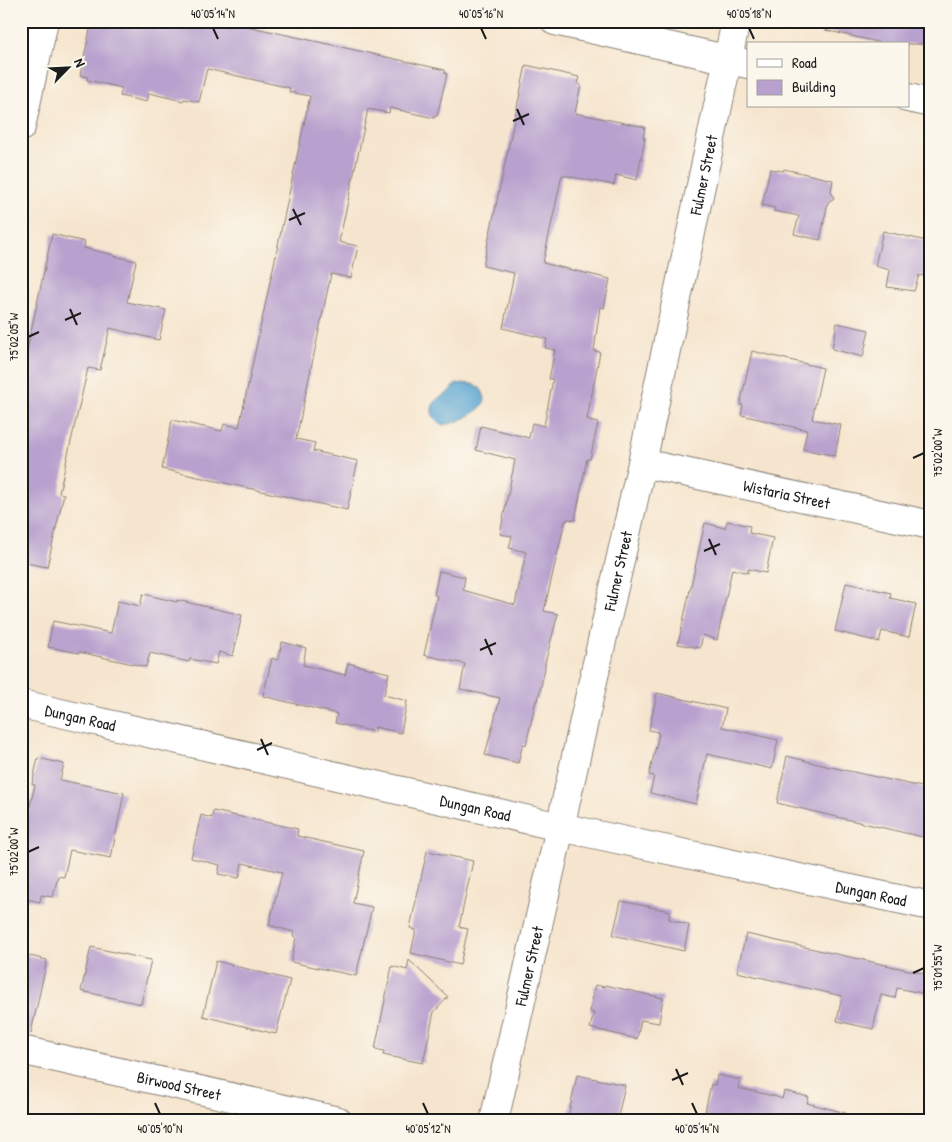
<svg xmlns="http://www.w3.org/2000/svg" width="952" height="1142" font-family="'Patrick Hand',sans-serif">
	<rect width="100%" height="100%" fill="#fbf7ec"/>
	<filter id="ink" filterUnits="userSpaceOnUse"><feTurbulence type="fractalNoise" baseFrequency=".02" numOctaves="2"/><feDisplacementMap in="SourceGraphic" scale="10" xChannelSelector="R" yChannelSelector="G"/><feConvolveMatrix kernelMatrix="1 2 1 2 8 2 1 2 1" color-interpolation-filters="sRGB"/></filter>
	<filter id="wash" filterUnits="userSpaceOnUse"><feTurbulence type="fractalNoise" baseFrequency=".0096" numOctaves="4" result="noise"/><feDisplacementMap in="SourceGraphic" scale="20" xChannelSelector="R" yChannelSelector="G"/><feGaussianBlur stdDeviation="1.12" result="paint"/><feColorMatrix in="noise" values="0 0 0 0 0 0 0 0 0 0 0 0 0 0 0 0 0 1.4 0 .05"/><feComposite in="paint" operator="in"/></filter>
	<g filter="url(#wash)">
		<rect width="100%" height="100%" fill="#f6e5ce"/>
		<path fill="#59a4d1" stroke="#3a6076" d="M456,384C466,383 479,382 483,393C485,397 486,401 483,404C476,415 455,424 442,425C434,420 428,411 435,402C437,398 441,397 445,395C449,392 452,387 456,384Z"/>
		<g id="blocks">
			<g fill="#b8a1ce">
				<polygon points="92,21 224,21 445,70 445,73 447,74 437,116 435,116 434,118 390,108 389,113 368,109 339,242 358,246 351,278 331,274 296,439 315,443 313,451 358,461 347,510 162,469 172,420 222,431 224,424 239,427 310,96 289,92 290,88 207,69 199,102 184,99 183,101 149,93 147,102 120,96 122,88 87,80 88,77 80,75"/>
				<polygon points="826,21 927,21 922,44 886,44 825,30"/>
				<polygon points="526,65 579,77 578,84 581,85 575,113 645,127 643,138 645,138 637,180 616,175 614,185 562,175 543,263 610,279 604,308 600,307 594,351 600,352 587,419 589,419 589,421 598,423 590,459 587,459 575,520 567,519 567,521 565,521 544,611 558,614 545,663 545,668 538,700 536,700 526,745 523,744 518,763 485,755 500,698 460,689 465,664 424,655 437,596 434,595 439,571 465,577 463,590 515,605 526,552 509,548 512,536 500,534 515,460 476,450 481,426 529,438 532,423 544,426 553,379 549,379 555,350 545,348 547,339 503,328 514,273 483,266"/>
				<polygon points="770,169 783,171 784,169 833,180 831,191 834,198 828,202 820,240 794,234 799,216 774,211 775,208 762,205"/>
				<polygon points="883,231 931,242 931,278 919,275 914,291 887,287 890,270 875,266"/>
				<polygon points="52,234 85,242 84,248 114,255 114,256 136,261 127,302 166,310 159,340 110,328 100,370 88,368 59,493 64,494 47,567 21,562 21,378"/>
				<polygon points="837,323 869,330 863,357 832,349"/>
				<polygon points="752,351 823,368 812,419 841,425 835,456 803,449 807,430 741,415 743,405 740,405"/>
				<polygon points="727,521 750,526 749,533 773,538 766,573 748,569 748,573 732,569 717,640 703,635 700,648 678,644 705,523 725,528"/>
				<polygon points="846,583 891,593 890,598 916,604 909,637 882,631 879,642 835,631"/>
				<polygon points="143,594 177,602 177,600 242,615 233,656 219,652 216,664 190,659 189,662 150,653 146,667 79,652 79,653 48,647 53,621 111,633 118,601 140,606"/>
				<polygon points="282,642 306,648 303,665 345,675 348,663 389,673 384,695 407,701 401,733 375,727 375,732 335,723 337,714 263,696 272,658 278,660"/>
				<polygon points="657,693 726,709 722,727 778,740 772,769 707,754 696,804 650,793 654,776 649,775 659,734 658,734 658,732 649,730"/>
				<polygon points="787,756 826,766 931,789 931,839 777,803"/>
				<polygon points="38,758 64,764 60,780 124,793 111,858 70,850 64,877 58,876 53,897 41,895 40,902 21,898 21,844 35,785 32,784"/>
				<polygon points="213,811 298,829 297,836 364,851 353,903 372,907 356,976 291,962 296,937 293,936 294,932 269,925 282,872 242,863 239,878 218,874 220,865 191,858 201,815 212,818"/>
				<polygon points="427,851 473,861 459,927 468,929 460,965 411,953 416,930 410,928"/>
				<polygon points="621,901 670,911 669,919 689,925 684,951 613,935"/>
				<polygon points="746,934 931,975 931,995 897,988 895,998 881,995 873,1029 837,1021 842,996 737,972"/>
				<polygon points="91,947 151,960 141,1004 81,991"/>
				<polygon points="21,954 47,960 31,1033 21,1032"/>
				<polygon points="409,960 448,997 434,1012 423,1063 383,1055 384,1051 375,1049 392,966 407,970"/>
				<polygon points="216,961 290,980 276,1034 203,1016"/>
				<polygon points="595,985 605,987 605,985 663,998 659,1023 641,1020 637,1039 590,1028 594,1013 590,1012"/>
				<polygon points="577,1075 625,1085 617,1121 586,1121 568,1117"/>
				<polygon points="717,1075 740,1080 738,1088 774,1096 782,1099 784,1091 809,1097 807,1103 846,1113 845,1121 703,1121 711,1084 715,1085"/>
			</g>
		</g>
	</g>
	<g filter="url(#ink)">
		<use href="#blocks" fill-opacity="0" stroke="#898075" stroke-width="1"/>
		<g fill="none" stroke-linecap="round" stroke-linejoin="round">
			<defs>
				<g id="minor">
					<polyline points="21,127 44,21"/>
					<path id="s1" d="M642,463L931,525"/>
					<path id="s2" d="M21,704L560,827L931,906"/>
					<path id="s3" d="M21,1050L338,1121"/>
					<path id="s4" d="M494,1121L642,463L736,21"/>
				</g>
				<g id="major">
					<polyline points="555,21 748,64"/>
					<polyline points="908,98 931,103"/>
				</g>
			</defs>
			<use href="#minor" stroke="#898075" stroke-width="30"/>
			<use href="#major" stroke="#898075" stroke-width="30"/>
			<use href="#minor" stroke="#fff" stroke-width="28"/>
			<use href="#major" stroke="#fff" stroke-width="28"/>
		</g>
	</g>
	<path fill="none" stroke="#1c1c1c" stroke-width="2" d="M213,28L218,39M481,28L486,39M749,28L754,39M517,109L524,125M513,121L529,114M293,209L301,225M289,220L305,213M70,309L77,325M65,320L81,313M28,337L39,332M913,458L924,453M709,539L716,555M704,551L720,544M485,639L492,655M480,650L496,643M261,739L268,755M257,750L272,743M28,852L39,847M913,973L924,968M676,1069L683,1085M672,1080L688,1073M155,1103L160,1114M423,1103L428,1114M692,1103L697,1114"/>
	<g text-anchor="middle" stroke-width="4.5" stroke-linejoin="round" paint-order="stroke">
		<g font-size="16" fill="#1c1c1c" stroke="#fbf7ec">
			<text dy="6" stroke="none"><textPath href="#s4" startOffset="969">Fulmer Street</textPath></text>
			<text dy="6" stroke="none"><textPath href="#s1" startOffset="148">Wistaria Street</textPath></text>
			<text dy="6" stroke="none"><textPath href="#s4" startOffset="564">Fulmer Street</textPath></text>
			<text dy="6" stroke="none"><textPath href="#s2" startOffset="61">Dungan Road</textPath></text>
			<text dy="6" stroke="none"><textPath href="#s2" startOffset="466">Dungan Road</textPath></text>
			<text dy="6" stroke="none"><textPath href="#s2" startOffset="871">Dungan Road</textPath></text>
			<text dy="6" stroke="none"><textPath href="#s4" startOffset="159">Fulmer Street</textPath></text>
			<text dy="6" stroke="none"><textPath href="#s3" startOffset="162">Birwood Street</textPath></text>
		</g>
	</g>
	<rect width="952" height="1142" fill="none" stroke="#fbf7ec" stroke-width="55"/>
	<rect x="747" y="42" width="162" height="65" fill="#fbf7ec" stroke="#a29f99"/>
	<rect x="757" y="59" width="25" height="8" fill="#ffffff" stroke="#a29f99"/>
	<text x="792" y="68" font-size="15" fill="#1c1c1c">Road</text>
	<rect x="757" y="80" width="25" height="15" fill="#b8a1ce" stroke="#a29f99"/>
	<text x="792" y="92" font-size="15" fill="#1c1c1c">Building</text>
	<g transform="translate(68 68) rotate(66)" stroke="#fbf7ec" stroke-width="4" paint-order="stroke">
	<path d="M0-4L9 19L0 12L-9 19Z" fill="#1c1c1c"/>
	<text y="-8" font-size="14" font-weight="bold" text-anchor="middle" fill="#1c1c1c">N</text>
	</g>
	<rect x="28" y="28" width="896" height="1086" fill="none" stroke="#1c1c1c" stroke-width="2"/>
	<g font-size="12" text-anchor="middle" fill="#1c1c1c">
		<text x="213" y="18">40°05'14"N</text>
		<text x="481" y="18">40°05'16"N</text>
		<text x="749" y="18">40°05'18"N</text>
		<text transform="translate(14 337) rotate(-90)" y="4">75°02'05"W</text>
		<text transform="translate(938 453) rotate(-90)" y="4">75°02'00"W</text>
		<text transform="translate(14 852) rotate(-90)" y="4">75°02'00"W</text>
		<text transform="translate(938 968) rotate(-90)" y="4">75°01'55"W</text>
		<text x="160" y="1133">40°05'10"N</text>
		<text x="428" y="1133">40°05'12"N</text>
		<text x="697" y="1133">40°05'14"N</text>
	</g>
</svg>
